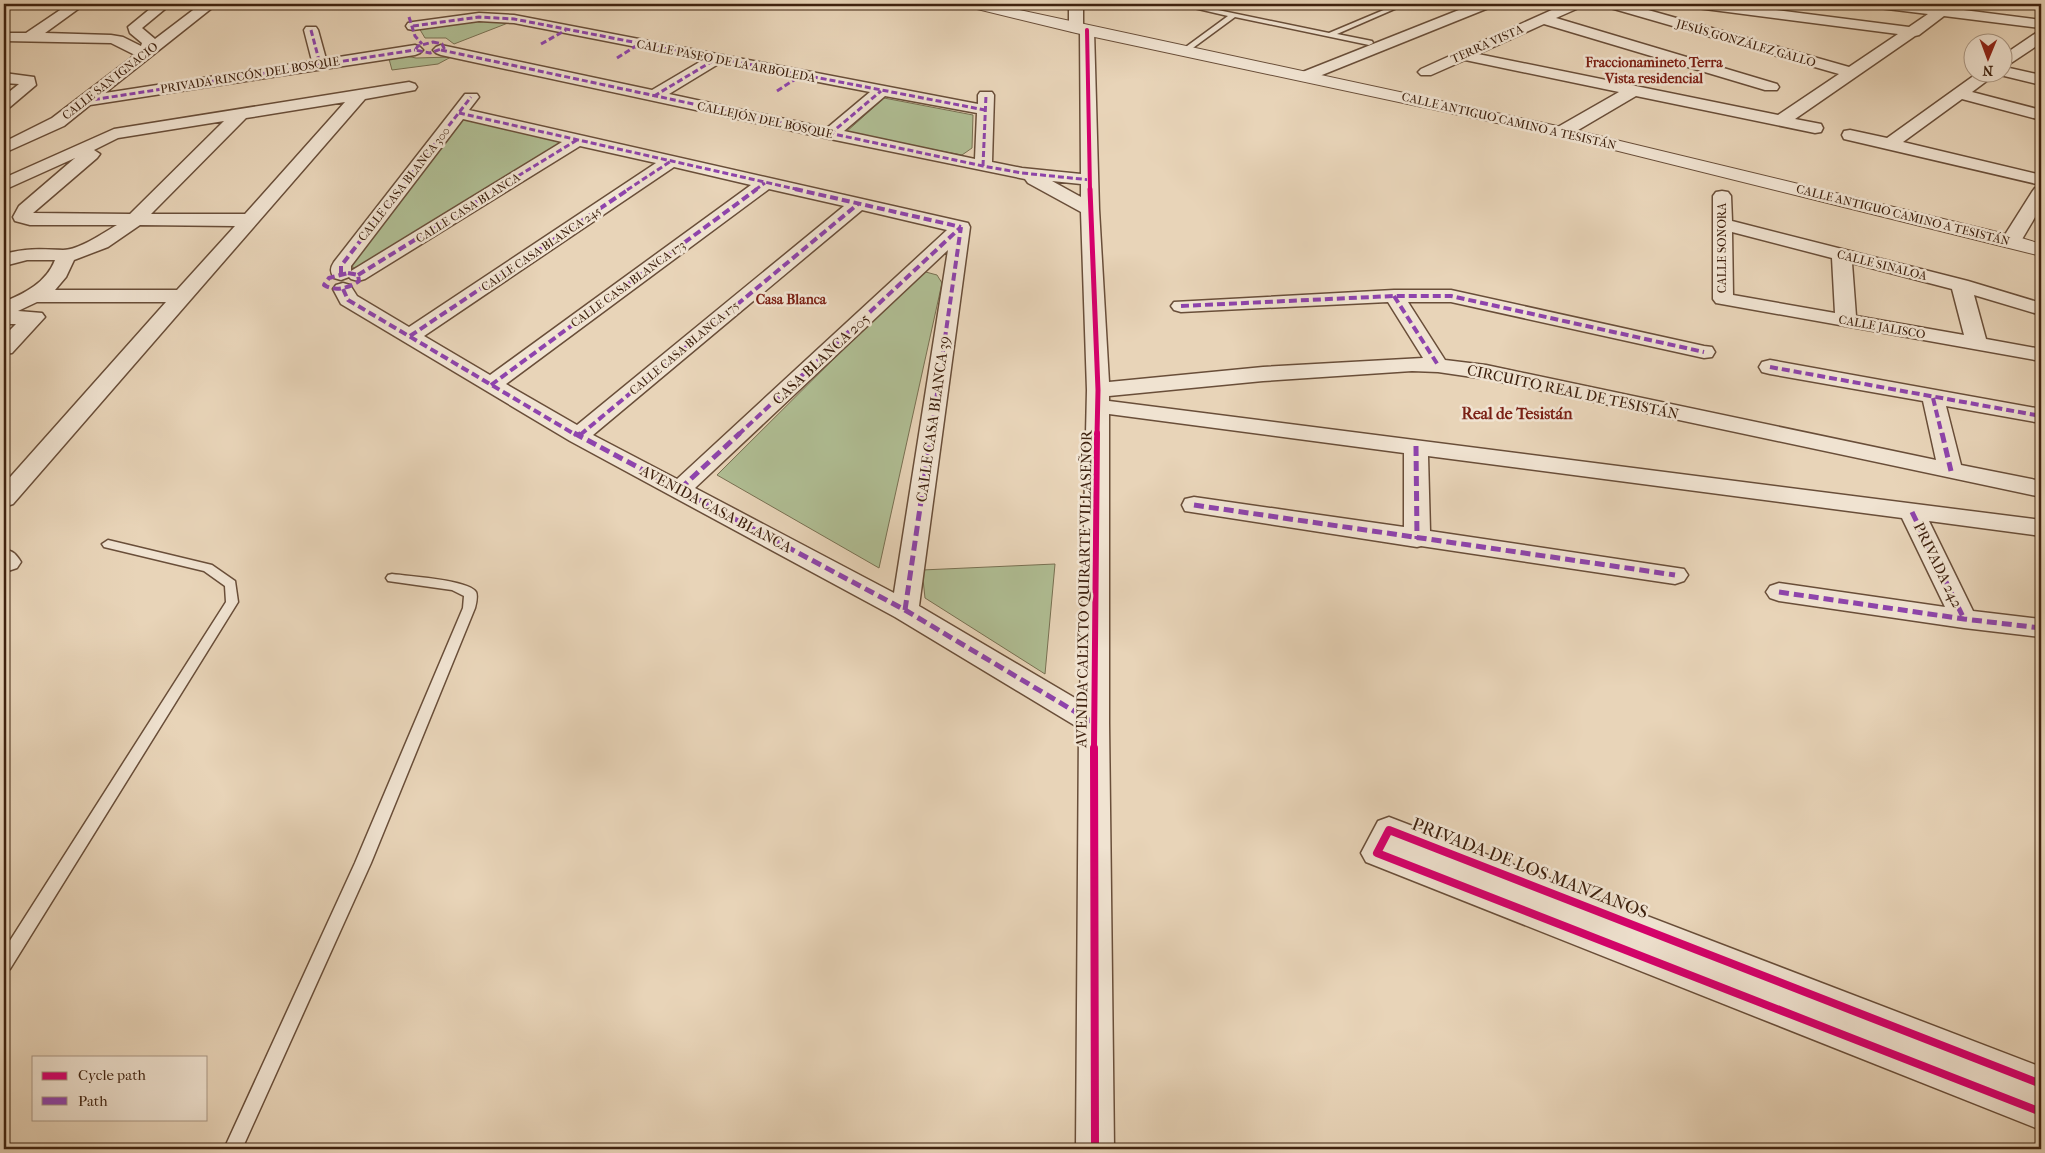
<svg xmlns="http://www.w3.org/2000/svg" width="2045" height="1153" font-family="'IM FELL French Canon',serif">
	<rect width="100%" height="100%" fill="#e8d4b8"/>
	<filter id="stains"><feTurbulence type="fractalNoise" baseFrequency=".004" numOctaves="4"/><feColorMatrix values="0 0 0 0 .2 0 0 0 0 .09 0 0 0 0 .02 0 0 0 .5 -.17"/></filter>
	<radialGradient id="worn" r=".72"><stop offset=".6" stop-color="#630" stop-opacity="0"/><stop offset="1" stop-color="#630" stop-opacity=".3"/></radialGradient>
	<g fill="#b0be94" stroke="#787052">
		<polygon points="486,18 508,23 454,44 446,38 425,38 419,28"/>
		<polygon points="406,56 416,58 451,57 438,64 392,70 389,59"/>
		<polygon points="884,98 973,115 972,148 962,155 845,133"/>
		<polygon points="462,119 563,142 368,264 353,268 352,263"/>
		<polygon points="922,271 937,275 942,283 879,568 717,475"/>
		<polygon points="1055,564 1045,674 925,598 922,570"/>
	</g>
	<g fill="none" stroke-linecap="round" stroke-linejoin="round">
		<defs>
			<g id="service">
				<polygon points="860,4 872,4 857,7 857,5"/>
				<polygon points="1177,4 1189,4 1329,33 1398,4 1406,4 1337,34 1372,41 1373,43 1369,45 1235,17 1186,53 1183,53 1183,49 1228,16"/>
				<polygon points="108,540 212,565 235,581 238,602 10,969 4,971 4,950 226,602 225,586 204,571 104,547 102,544"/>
				<path d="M392,574C408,576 469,580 476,592C478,596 476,604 475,608L371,863L242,1149H224L355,863L463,608L464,596L452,590L388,581L386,578L388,575Z"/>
			</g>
			<g id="minor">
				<polygon points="69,4 85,4 45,33 111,35 123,37 141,46 142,43 130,33 128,27 156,4 171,4 142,28 155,39 201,4 217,4 105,93 312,61 304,30 306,27 316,27 318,30 326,59 415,45 420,47 423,50 420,53 415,55 90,105 64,126 4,153 4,142 52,118 135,55 111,43 4,41 4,33 26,33"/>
				<path d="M1069,4H1083V27H1092L1094,30L1099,209L1109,382L1263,367L1423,358L1388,302L1181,312L1174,310L1171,306L1174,302L1394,290H1451L1704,346L1712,347L1715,352L1712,357L1704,358L1451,302H1408L1445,360L1486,365L1936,460L1923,401L1770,374L1762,372L1759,367L1762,362L1770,360L2041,409V423L1946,406L1961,465L2041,481V497L1486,379L1438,372L1412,371L1263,381L1109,396V401L2041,520V536L1929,521L1973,611L2041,619V637L1964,628L1779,601L1770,598L1766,592L1770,586L1779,583L1945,607L1902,518L1428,456L1430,531L1684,569L1688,575L1684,581L1675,584L1421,546L1417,547L1185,511L1182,505L1185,499L1194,497L1404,527V453L1109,414V723L1114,1149H1076L1079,728L895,617L570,441L341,304L333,289L336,285L343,283L350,285L357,296L409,327L656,163L580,146L365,279L358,281L351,279L349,277L341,280L334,278C330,272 330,268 334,262L465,94H477L479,97L469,110L968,223L970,227L919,606L1080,701L1087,390L1081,212L1028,183L1025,179L830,139L441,55L436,53L433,50L436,47L441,45L652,90L703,60L514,23L479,21L413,30L408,29L406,26L408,23L413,22L479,13L514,15L978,104V95L980,92H992L994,95L992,162L1022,168L1081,174L1080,31H1071L1069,28ZM720,63L870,92L827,128L669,94ZM885,96L977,113L975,159L844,131ZM463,119L562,142L351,271V266ZM674,167L751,185L490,375L424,336ZM1052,181L1081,184V197ZM769,189L844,206L577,425L506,384ZM862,210L947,230L677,479L593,435ZM948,250L894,593L695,488Z"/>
				<polygon points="1474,4 1493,4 1491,7 1312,79 1300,79 1298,76 1300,73"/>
				<polygon points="1565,4 1583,4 1581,7 1556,18 1777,84 1779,87 1777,90 1765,90 1544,24 1478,54 1778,115 1839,74 1607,7 1605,4 1627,4 1849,67 1898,34 1697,8 1692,7 1690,4 1728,4 1909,27 1928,14 1879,8 1874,7 1872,4 1911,4 1934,6 1933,4 1947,4 1948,8 2041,20 2041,28 1944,16 1919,35 1915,36 1795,119 1821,124 1823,128 1821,132 1815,133 1636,96 1568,136 1556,136 1554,132 1556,128 1619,92 1465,60 1431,75 1421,75 1418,72 1421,69"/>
				<polygon points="2041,32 2041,43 2005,67 2041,75 2041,85 1996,74 1972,92 2041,110 2041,120 1962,99 1903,142 2041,175 2041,185 1844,139 1842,135 1844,131 1850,130 1887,138 1979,72 2002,72 2002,56 2036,33"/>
				<polygon points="4,73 34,77 36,85 10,107 4,109 4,96 19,84 4,83"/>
				<path d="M409,82L415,84L417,87L415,90L365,99L13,504L4,507V484L166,302H37L18,311L42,313L45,317L12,353L4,354V336L16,324H4V302C25,293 46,283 55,260H27L4,266V254C27,248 40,249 63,250C79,250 103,233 117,225H30L15,221L13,217L19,206L75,158L4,190V178L114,129ZM345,102L245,214H151L246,118ZM224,121L130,214L33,213L97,158L100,154L94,150L118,138ZM140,225L235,226L177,290H55L66,277L74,260L108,247Z"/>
				<polygon points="2041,187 2041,207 2021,241 2018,245 2011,247 2004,245 2001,241 2032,192 2035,188"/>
				<path d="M1722,191L1728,192L1731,196L1732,221L1968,281L2041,303V315L1974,295L1986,339L2041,349V361L1716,303L1713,299V196L1716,192ZM1732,232L1832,258L1835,313L1733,295ZM1852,263L1952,289L1964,335L1856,316Z"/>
				<path d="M4,549C13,551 16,554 21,562L17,568L8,571L4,569Z"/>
				<polygon points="1389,817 2041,1067 2041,1130 1366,862 1361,853 1378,821"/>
			</g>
			<polygon id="tertiary" points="967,4 992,4 1562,127 2018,237 2041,244 2041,256 1562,137 1076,33 969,7"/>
		</defs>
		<use href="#service" stroke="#694e39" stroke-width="3"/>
		<use href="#minor" stroke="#694e39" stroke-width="3"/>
		<use href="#tertiary" stroke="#694e39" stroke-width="2"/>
		<use href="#service" fill="#f0e3d1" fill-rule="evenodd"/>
		<use href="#minor" fill="#f0e3d1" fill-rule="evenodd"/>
		<use href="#tertiary" fill="#f0e3d1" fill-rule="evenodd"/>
		<g stroke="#8e44ad" stroke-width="3" stroke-dasharray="6 3" stroke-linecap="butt">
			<polyline points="409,17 415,36 422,44"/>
			<polyline points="413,26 479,17 514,19 985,110"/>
			<polyline points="311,30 320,64"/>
			<polygon points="433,42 442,44 444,48 430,53 415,50 418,46"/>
			<polyline points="541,44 566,30"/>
			<polyline points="441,50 983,166 1022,173 1091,180"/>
			<polyline points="617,58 639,44"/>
			<polyline points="777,91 800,76"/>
			<polyline points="654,96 716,59"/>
			<polyline points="85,101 415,50"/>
			<polyline points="459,113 800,190"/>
			<polyline points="830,134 881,91"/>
			<polyline points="983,166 986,95"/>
			<polyline points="399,190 471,97"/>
			<polyline points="495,190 577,140"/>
			<polyline points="627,190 671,161"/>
			<polyline points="755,190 765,183"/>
		</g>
		<g stroke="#8e44ad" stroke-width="4" stroke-dasharray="8 4" stroke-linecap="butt">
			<polyline points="795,189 961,227"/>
			<path d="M348,273L358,275L359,281C349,288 335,292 324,285L329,278Z"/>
			<polyline points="341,274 341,266 400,189"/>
			<polyline points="358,275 497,189"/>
			<polyline points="343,289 348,300 576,435"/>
			<polyline points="1394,296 1438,365"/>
			<polyline points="1181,306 1394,296 1451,296 1704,352"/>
			<polyline points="410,336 629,189"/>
			<polyline points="1770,367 2041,416"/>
			<polyline points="491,385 757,189"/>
			<polyline points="1933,398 1942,435"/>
			<polyline points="580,435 858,204"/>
			<polyline points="738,435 961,227"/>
			<polyline points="931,435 961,227"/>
		</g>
		<g stroke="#8e44ad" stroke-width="5" stroke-dasharray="10 5" stroke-linecap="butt">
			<polyline points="574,433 905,610 1094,723"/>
			<polyline points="1942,433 1951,471"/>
			<polyline points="578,436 581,433"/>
			<polyline points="1416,446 1417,539"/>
			<polyline points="680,489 740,433"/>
			<polyline points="1194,505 1675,575"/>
			<polyline points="1912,512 1964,619"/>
			<polyline points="1779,592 1964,619 2041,628"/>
			<polyline points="905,610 931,433"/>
		</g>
		<defs>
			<polyline id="cycleway-far3" points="1087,30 1090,190"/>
			<polyline id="cycleway-far2" points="1090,189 1098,390 1097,435"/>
			<polyline id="cycleway-far1" points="1094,749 1097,433"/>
			<g id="cycleway">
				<polyline points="1094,748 1095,1149"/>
				<polyline points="2041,1084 1389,830 1377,853 2041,1112"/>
			</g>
		</defs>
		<use href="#cycleway-far3" stroke="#f0e3d1" stroke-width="5.5"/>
		<use href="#cycleway-far2" stroke="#f0e3d1" stroke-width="8"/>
		<use href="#cycleway-far1" stroke="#f0e3d1" stroke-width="9"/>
		<use href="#cycleway" stroke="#f0e3d1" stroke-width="11"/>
		<use href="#cycleway-far3" stroke="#d6006c" stroke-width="4"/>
		<use href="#cycleway-far2" stroke="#d6006c" stroke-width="5"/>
		<use href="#cycleway-far1" stroke="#d6006c" stroke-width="6"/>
		<use href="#cycleway" stroke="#d6006c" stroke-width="8"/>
	</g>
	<g text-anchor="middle" stroke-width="5" stroke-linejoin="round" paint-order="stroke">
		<g font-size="12" fill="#3f220f" stroke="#f0e3d1">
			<text transform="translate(1746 43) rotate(16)" y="4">JESÚS GONZÁLEZ GALLO</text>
			<text transform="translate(1487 44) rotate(-24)" y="4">TERRA VISTA</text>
			<text transform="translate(726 61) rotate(11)" y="4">CALLE PASEO DE LA ARBOLEDA</text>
			<text transform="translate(250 75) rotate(-9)" y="4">PRIVADA RINCÓN DEL BOSQUE</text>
			<text transform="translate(110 81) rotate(-38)" y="4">CALLE SAN IGNACIO</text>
			<text transform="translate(765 120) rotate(12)" y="4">CALLEJÓN DEL BOSQUE</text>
			<text transform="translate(1509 121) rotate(13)" y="4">CALLE ANTIGUO CAMINO A TESISTÁN</text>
			<text transform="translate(404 184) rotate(-52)" y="4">CALLE CASA BLANCA 300</text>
			<text transform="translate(468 208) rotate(-32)" y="4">CALLE CASA BLANCA</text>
			<text transform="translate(1903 215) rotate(14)" y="4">CALLE ANTIGUO CAMINO A TESISTÁN</text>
			<text transform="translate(1722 248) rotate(-90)" y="4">CALLE SONORA</text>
			<text transform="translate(541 249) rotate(-34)" y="4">CALLE CASA BLANCA 245</text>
			<text transform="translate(1882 265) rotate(14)" y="4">CALLE SINALOA</text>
			<text transform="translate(628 284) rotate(-36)" y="4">CALLE CASA BLANCA 173</text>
			<text transform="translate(1882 327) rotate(10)" y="4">CALLE JALISCO</text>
			<text transform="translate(684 348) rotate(-40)" y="4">CALLE CASA BLANCA 175</text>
		</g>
		<g font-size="14" font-weight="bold" fill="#7a1f14" stroke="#f0e3d1">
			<text x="1654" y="67">Fraccionamineto Terra<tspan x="1654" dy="16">Vista residencial</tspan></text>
			<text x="791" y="304">Casa Blanca</text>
		</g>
		<g font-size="15" fill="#3f220f" stroke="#f0e3d1">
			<text transform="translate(821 359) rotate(-43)" y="5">CASA BLANCA 205</text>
			<text transform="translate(1573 392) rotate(12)" y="5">CIRCUITO REAL DE TESISTÁN</text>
			<text transform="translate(933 419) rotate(-82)" y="5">CALLE CASA BLANCA 39</text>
			<text transform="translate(716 509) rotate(28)" y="5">AVENIDA CASA BLANCA</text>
			<text transform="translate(1938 565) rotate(64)" y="5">PRIVADA 242</text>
			<text transform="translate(1084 589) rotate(-89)" y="5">AVENIDA CALIXTO QUIRARTE VILLASEÑOR</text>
		</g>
		<g font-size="16" font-weight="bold" fill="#7a1f14" stroke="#f0e3d1">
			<text x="1517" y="419">Real de Tesistán</text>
		</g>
		<g font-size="18" fill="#3f220f" stroke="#f0e3d1">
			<text transform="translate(1530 868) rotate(21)" y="6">PRIVADA DE LOS MANZANOS</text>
		</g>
	</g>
	<rect width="2045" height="1153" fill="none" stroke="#e8d4b8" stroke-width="20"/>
	<rect x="5" y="5" width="2035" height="1143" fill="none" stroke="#3f220f" stroke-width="2.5"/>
	<rect x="10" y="10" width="2025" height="1133" fill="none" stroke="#3f220f"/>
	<rect x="32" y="1056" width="175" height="65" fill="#f0e3d1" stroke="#a99683"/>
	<rect x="42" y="1072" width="25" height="8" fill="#d6006c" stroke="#a99683"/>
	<text x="78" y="1080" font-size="15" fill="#3f220f">Cycle path</text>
	<rect x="42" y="1097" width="25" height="8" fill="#8e44ad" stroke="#a99683"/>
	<text x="78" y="1106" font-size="15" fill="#3f220f">Path</text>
	<g transform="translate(1988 58) rotate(181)"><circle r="24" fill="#f0e3d1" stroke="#a99683"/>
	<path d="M0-4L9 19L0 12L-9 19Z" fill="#8f2418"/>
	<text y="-8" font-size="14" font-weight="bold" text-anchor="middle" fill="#3f220f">N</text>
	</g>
	<rect width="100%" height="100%" filter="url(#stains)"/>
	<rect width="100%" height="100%" fill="url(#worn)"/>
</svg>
